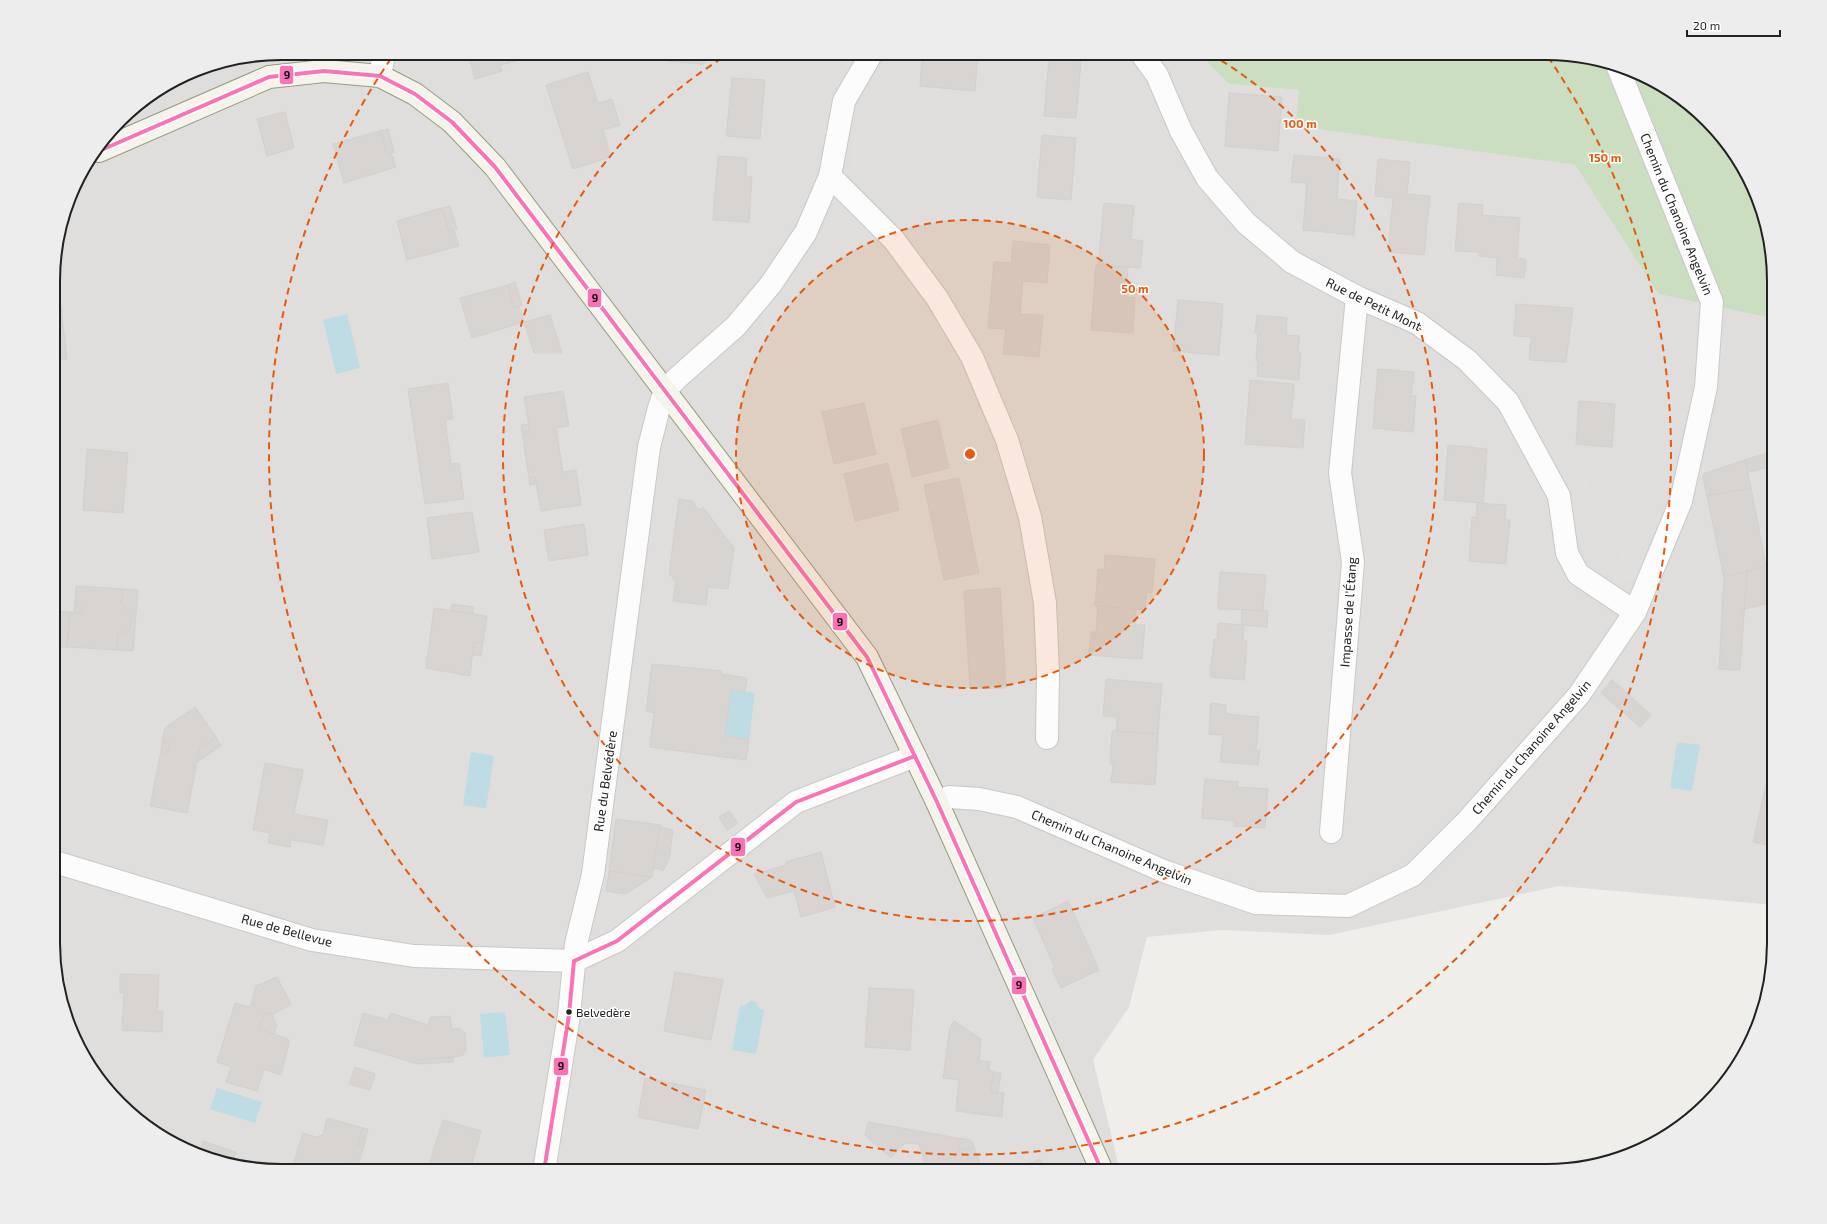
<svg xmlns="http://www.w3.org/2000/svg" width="1827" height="1224" font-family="'Exo 2',sans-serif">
	<rect width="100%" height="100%" fill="#f0eeeb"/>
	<polygon fill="#dfdedc" points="281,53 1198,53 1229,84 1300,90 1297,126 1575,165 1658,294 1774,319 1774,905 1559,886 1329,935 1222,930 1147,937 1129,1007 1093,1060 1120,1171 281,1171 208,1159 154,1132 120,1104 84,1057 55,973 55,251 77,180 130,110 194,70"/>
	<polygon fill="#cbdec1" points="1198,53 1546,53 1619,65 1673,92 1717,130 1744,167 1766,222 1774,266 1774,319 1658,294 1575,165 1296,126 1299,90 1229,84"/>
	<g fill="#e0dfde">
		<polygon points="880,134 880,196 851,167 852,135"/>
		<polygon points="779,289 797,367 776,370 760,308"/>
		<polygon points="1586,470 1593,504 1575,539 1568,502"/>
		<polygon points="1625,534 1639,541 1637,577 1623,582 1612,581"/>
	</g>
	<g fill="#bfdbe3">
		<polygon points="347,314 360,368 336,374 323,320"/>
		<polygon points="731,690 755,693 749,740 725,736"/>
		<polygon points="1677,742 1700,745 1692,791 1670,788"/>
		<polygon points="471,752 494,756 486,808 463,805"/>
		<polygon points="751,1001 756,1002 760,1009 764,1010 756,1054 732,1050 740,1005 744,1006"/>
		<polygon points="505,1012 510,1055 484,1058 480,1014"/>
		<polygon points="217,1088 262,1102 255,1123 210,1109"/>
	</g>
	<g fill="#d7d4d2" stroke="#d3d0cc">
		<polygon points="468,53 506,53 509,63 500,65 502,71 475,79"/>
		<polygon points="506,53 514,53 517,61 509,63"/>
		<polygon points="667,53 705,53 704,64 666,61"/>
		<polygon points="942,53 978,53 975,91 920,86 922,56 942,57"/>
		<polygon points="1049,58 1081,61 1076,118 1044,116"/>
		<polygon points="588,72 598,103 612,99 620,125 603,130 611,157 573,169 546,85"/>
		<polygon points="732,78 765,80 760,139 726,136"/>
		<polygon points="1229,93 1282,97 1278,151 1225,146"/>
		<polygon points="285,112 294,148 267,156 257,119"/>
		<polygon points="388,129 394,152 387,154 380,131"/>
		<polygon points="380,131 387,154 391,153 396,167 344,183 333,144"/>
		<polygon points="1042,135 1076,138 1071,200 1037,197"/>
		<polygon points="1294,155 1340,159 1337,199 1357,201 1354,235 1303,230 1307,183 1291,182"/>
		<polygon points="718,156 747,158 746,177 752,177 749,222 713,220"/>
		<polygon points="1378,159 1410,162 1407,194 1430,196 1424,255 1388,252 1393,198 1375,196"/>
		<polygon points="1104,203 1134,206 1131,239 1143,241 1140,268 1098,265"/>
		<polygon points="1459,203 1483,205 1482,215 1520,218 1517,258 1526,259 1524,278 1496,275 1497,258 1479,256 1479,252 1455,251"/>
		<polygon points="450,206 457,229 449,232 442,208"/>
		<polygon points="442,208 449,232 454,230 459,246 407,260 397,221"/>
		<polygon points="1013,241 1050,245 1047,283 1023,281 1020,314 1043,315 1039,357 1003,354 1006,329 988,328 994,262 1011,263"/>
		<polygon points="1096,265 1128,268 1126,297 1135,298 1133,333 1091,330"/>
		<polygon points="515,282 522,305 514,308 508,285"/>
		<polygon points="508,285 514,308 519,306 524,322 472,338 460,298"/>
		<polygon points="1178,300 1223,304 1219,355 1173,351"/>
		<polygon points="1516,304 1573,308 1566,362 1529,360 1531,337 1514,336"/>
		<polygon points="55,306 61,306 67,359 55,360"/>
		<polygon points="550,315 562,353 534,353 524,322"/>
		<polygon points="1257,315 1287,318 1286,335 1300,336 1298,353 1301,353 1299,380 1257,376 1258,361 1256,361 1258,333 1255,333"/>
		<polygon points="1378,369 1414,372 1411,396 1416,396 1413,432 1373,428"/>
		<polygon points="1250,380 1294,384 1291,419 1305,420 1303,448 1245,444"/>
		<polygon points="448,383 453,419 445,420 451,464 459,463 464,499 425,504 408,389"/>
		<polygon points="563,391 569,426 556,428 563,472 576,470 581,505 541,511 535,477 529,478 522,432 530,432 524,397"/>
		<polygon points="1579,401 1615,404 1612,447 1576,444"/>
		<polygon points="864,403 876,454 834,464 822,412"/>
		<polygon points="938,420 949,468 912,477 901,429"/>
		<polygon points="528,424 530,432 522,432 521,425"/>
		<polygon points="1448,445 1487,449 1483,503 1444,500"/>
		<polygon points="87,449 128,453 123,513 83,510"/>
		<polygon points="1774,451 1774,466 1748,472 1745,460"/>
		<polygon points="1745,460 1751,488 1707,496 1703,478 1703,474"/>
		<polygon points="888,463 899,510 855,521 844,474"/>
		<polygon points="535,477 537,484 530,485 529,478"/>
		<polygon points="959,478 979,573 944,580 924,485"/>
		<polygon points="1751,488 1766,566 1724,577 1707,496"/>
		<polygon points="679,499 692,501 699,510 703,507 734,548 728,589 708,587 706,605 673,601 676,582 669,573"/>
		<polygon points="1477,503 1506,505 1505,520 1510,520 1506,564 1469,561 1472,517 1476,518"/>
		<polygon points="472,512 479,552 432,559 427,518"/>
		<polygon points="584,524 588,555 549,561 544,530"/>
		<polygon points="1105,555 1155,559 1152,593 1147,592 1145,610 1095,606 1098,569 1104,570"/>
		<polygon points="1774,564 1774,602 1744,609 1747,571"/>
		<polygon points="1747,571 1740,670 1719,669 1724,577"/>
		<polygon points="1220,572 1266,575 1263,610 1218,609"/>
		<polygon points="76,586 123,589 121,604 123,604 132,614 130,629 122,634 118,634 117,650 67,647 70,612 81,613 82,607 79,607 75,601"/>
		<polygon points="1000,588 1006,688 970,689 964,591"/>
		<polygon points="123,589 138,590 133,651 117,650 118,634 122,634 130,629 132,614 123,604 121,604"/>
		<polygon points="75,601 79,607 82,607 81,613 74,613"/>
		<polygon points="452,604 474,607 473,614 451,610"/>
		<polygon points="1098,606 1136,609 1135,625 1145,625 1142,659 1089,655 1091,632 1096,632"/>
		<polygon points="434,608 487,616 483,643 474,642 470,676 426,668"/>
		<polygon points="1242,610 1268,611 1267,627 1241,625"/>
		<polygon points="55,611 70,612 67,647 55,646"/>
		<polygon points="1218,623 1244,625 1243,641 1247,641 1244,680 1210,677 1214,639 1217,640"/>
		<polygon points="474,642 483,643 481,656 473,655"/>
		<polygon points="652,664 722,671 721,674 747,678 745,692 731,690 725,736 749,740 746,760 650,747 654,713 646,711"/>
		<polygon points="1774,672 1774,685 1770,685 1768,678"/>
		<polygon points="1106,679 1162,684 1158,734 1116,731 1117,717 1103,716"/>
		<polygon points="1612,680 1628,694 1617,707 1601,693"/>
		<polygon points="1628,694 1651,715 1640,727 1617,707"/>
		<polygon points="1211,703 1226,705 1226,714 1259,717 1256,751 1260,750 1258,765 1220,762 1223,735 1209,734"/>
		<polygon points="195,707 216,737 200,748 187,813 150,806 161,751 167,753 169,744 162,742 165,728"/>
		<polygon points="1112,731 1158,734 1155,785 1111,782 1113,764 1110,764"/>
		<polygon points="216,737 221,746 197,762 200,748"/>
		<polygon points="162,742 169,744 167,753 161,751"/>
		<polygon points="1774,750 1774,847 1753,842"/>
		<polygon points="265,763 303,770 294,814 328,820 323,845 291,840 290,847 268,843 270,833 253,830"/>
		<polygon points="1205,779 1238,782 1237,787 1268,789 1265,828 1234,826 1234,821 1202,818"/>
		<polygon points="729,811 738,823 727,830 719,817"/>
		<polygon points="616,819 661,825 652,877 609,871"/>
		<polygon points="660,827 673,830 669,859 664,870 653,868"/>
		<polygon points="821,852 835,907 801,917 794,891 767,898 754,874 787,865 786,862"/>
		<polygon points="609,871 652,877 626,894 606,891"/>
		<polygon points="1068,901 1099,970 1061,988 1052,969 1055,968 1033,918"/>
		<polygon points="675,972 723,980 711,1040 664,1031"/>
		<polygon points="120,974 159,975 157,1011 163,1011 162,1032 122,1030 124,993 120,993"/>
		<polygon points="277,977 291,1004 272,1015 265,1013 259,1029 288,1039 289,1043 281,1075 264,1069 257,1091 226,1082 231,1067 217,1062 235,1003 250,1007 256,986"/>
		<polygon points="869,988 914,990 910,1050 865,1047"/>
		<polygon points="265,1013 272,1015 277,1025 274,1034 259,1029"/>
		<polygon points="363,1013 388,1020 390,1013 428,1025 431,1017 450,1016 452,1029 459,1028 465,1033 466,1050 462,1056 419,1060 418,1064 354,1045"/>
		<polygon points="954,1021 981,1039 979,1061 990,1062 989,1071 994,1072 991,1092 1004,1093 1002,1117 956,1111 959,1080 943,1078 950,1027"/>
		<polygon points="453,1057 454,1062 418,1064 419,1060"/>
		<polygon points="355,1067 375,1074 370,1090 349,1084"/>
		<polygon points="994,1072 1001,1073 998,1093 991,1092"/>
		<polygon points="645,1078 706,1090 698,1129 638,1117"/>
		<polygon points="327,1118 363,1128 357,1145 364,1147 357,1167 345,1163 342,1171 291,1171 303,1133 316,1137 323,1135"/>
		<polygon points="443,1120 481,1131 470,1171 427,1171"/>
		<polygon points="868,1122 957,1138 961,1150 974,1147 980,1164 969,1168 969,1171 927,1171 919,1144 905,1143 891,1158 865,1135"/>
		<polygon points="363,1128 368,1129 364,1147 357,1145"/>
		<polygon points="957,1138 971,1140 974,1147 961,1150"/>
		<polygon points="203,1141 236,1152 232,1163 208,1159 199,1155"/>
		<polygon points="1040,1159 1045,1171 1030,1171 1028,1164"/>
		<polygon points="980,1164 982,1171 969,1171 969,1168"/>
	</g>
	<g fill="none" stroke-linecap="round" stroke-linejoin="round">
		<defs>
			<g id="street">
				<polyline points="1141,53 1157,75 1181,131 1207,178 1246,223 1292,262 1357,297 1417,323 1467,360 1508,402 1559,496 1567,553 1578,574 1635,612"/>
				<polyline points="380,76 384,53"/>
				<polyline points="830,176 894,240 937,298 972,357 1007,440 1030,517 1045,603 1048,673 1047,738"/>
				<polyline points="937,802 949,797 979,799 1017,807 1166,872 1256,903 1348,906 1413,875 1467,821 1579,695 1635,612 1681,501 1706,387 1712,302 1617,65"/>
				<polyline points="1331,832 1353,562 1340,473 1357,297"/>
				<polyline points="55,862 312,940 414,956 574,961 617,941 796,802 915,756"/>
				<polyline points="544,1171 569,1015 576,944 593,874 649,447 659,408 665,391 676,379 736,326 771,284 806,232 830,176 844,101 872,53"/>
			</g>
			<polyline id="secondary" points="99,151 269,77 324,71 380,76 415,94 452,122 495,167 867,657 937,802 1102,1171"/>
		</defs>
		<use href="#street" stroke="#c9c8c7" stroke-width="24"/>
		<use href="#secondary" stroke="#999a82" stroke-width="24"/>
		<use href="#street" stroke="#fdfcfc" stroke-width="22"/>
		<use href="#secondary" stroke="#f4f4ed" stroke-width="22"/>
		<defs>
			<g id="bus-1">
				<polyline points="99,151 269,77 324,71 380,76 415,94 452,122 495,167 867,657 937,802 1102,1171"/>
				<polyline points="574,961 617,941 796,802 915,756"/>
				<polyline points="544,1171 569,1015 574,961"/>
			</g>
		</defs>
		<use href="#bus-1" stroke="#fff" stroke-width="7"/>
		<use href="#bus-1" stroke="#fc72b6" stroke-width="4"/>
	</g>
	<circle cx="970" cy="454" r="234" fill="#e8590c" fill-opacity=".12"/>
	<g fill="none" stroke="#e8590c" stroke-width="2" stroke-dasharray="7 5">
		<circle cx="970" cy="454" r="234"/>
		<path d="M1211 54A467 467 0 1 1 729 54"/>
		<path d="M1548 57A701 701 0 1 1 392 57"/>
	</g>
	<circle fill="#222" stroke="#fff" stroke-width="1.5" cx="569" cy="1012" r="3.5"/>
	<g text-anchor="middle" stroke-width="3" stroke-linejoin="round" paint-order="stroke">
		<g font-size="12" fill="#222" stroke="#fff" text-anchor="start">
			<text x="576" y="1017">Belvedère</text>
		</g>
		<g font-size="13" fill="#222" stroke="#fff">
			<text transform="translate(1677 214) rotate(68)" y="5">Chemin du Chanoine Angelvin</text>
			<text transform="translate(1374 304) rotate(26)" y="5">Rue de Petit Mont</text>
			<text transform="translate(1348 612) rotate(-86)" y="5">Impasse de l'Étang</text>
			<text transform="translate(1531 747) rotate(-49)" y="5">Chemin du Chanoine Angelvin</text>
			<text transform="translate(605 781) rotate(-82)" y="5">Rue du Belvédère</text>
			<text transform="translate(1112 847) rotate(23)" y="5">Chemin du Chanoine Angelvin</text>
			<text transform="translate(287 930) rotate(15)" y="5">Rue de Bellevue</text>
		</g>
	</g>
	<path d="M0 0H1827V1224H0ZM281 60H1546A221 221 0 0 1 1767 281V943A221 221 0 0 1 1546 1164H281A221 221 0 0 1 60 943V281A221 221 0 0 1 281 60Z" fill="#ededed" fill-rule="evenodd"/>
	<path fill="none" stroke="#222" stroke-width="2" d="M281 60H1546A221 221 0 0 1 1767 281V943A221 221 0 0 1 1546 1164H281A221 221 0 0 1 60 943V281A221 221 0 0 1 281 60Z"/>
	<circle cx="970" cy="454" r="6" fill="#e8590c" stroke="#fff" stroke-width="2"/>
	<g font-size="12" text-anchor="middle" font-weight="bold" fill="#e8590c" stroke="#fff" stroke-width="3" stroke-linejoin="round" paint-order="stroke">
		<text x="1300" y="128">100 m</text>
		<text x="1605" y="162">150 m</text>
		<text x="1135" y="293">50 m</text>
	</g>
	<g stroke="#fff" stroke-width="1.5">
		<rect x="279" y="65" width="15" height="20" rx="4" fill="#fc72b6"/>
		<rect x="587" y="288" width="15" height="20" rx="4" fill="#fc72b6"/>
		<rect x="832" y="612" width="16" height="19" rx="4" fill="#fc72b6"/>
		<rect x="730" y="837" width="16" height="20" rx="4" fill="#fc72b6"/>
		<rect x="1011" y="976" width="16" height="19" rx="4" fill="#fc72b6"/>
		<rect x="553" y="1057" width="16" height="19" rx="4" fill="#fc72b6"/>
	</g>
	<g font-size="11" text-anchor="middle" font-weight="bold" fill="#111">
		<text x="287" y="79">9</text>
		<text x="595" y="302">9</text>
		<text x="840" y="626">9</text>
		<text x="738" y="851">9</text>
		<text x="1019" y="989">9</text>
		<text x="561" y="1070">9</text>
	</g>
	<path d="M1687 30v6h93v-6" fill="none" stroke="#222222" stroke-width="2"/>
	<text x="1693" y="30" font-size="12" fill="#222222" stroke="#ffffff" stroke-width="3" paint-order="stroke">20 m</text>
</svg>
